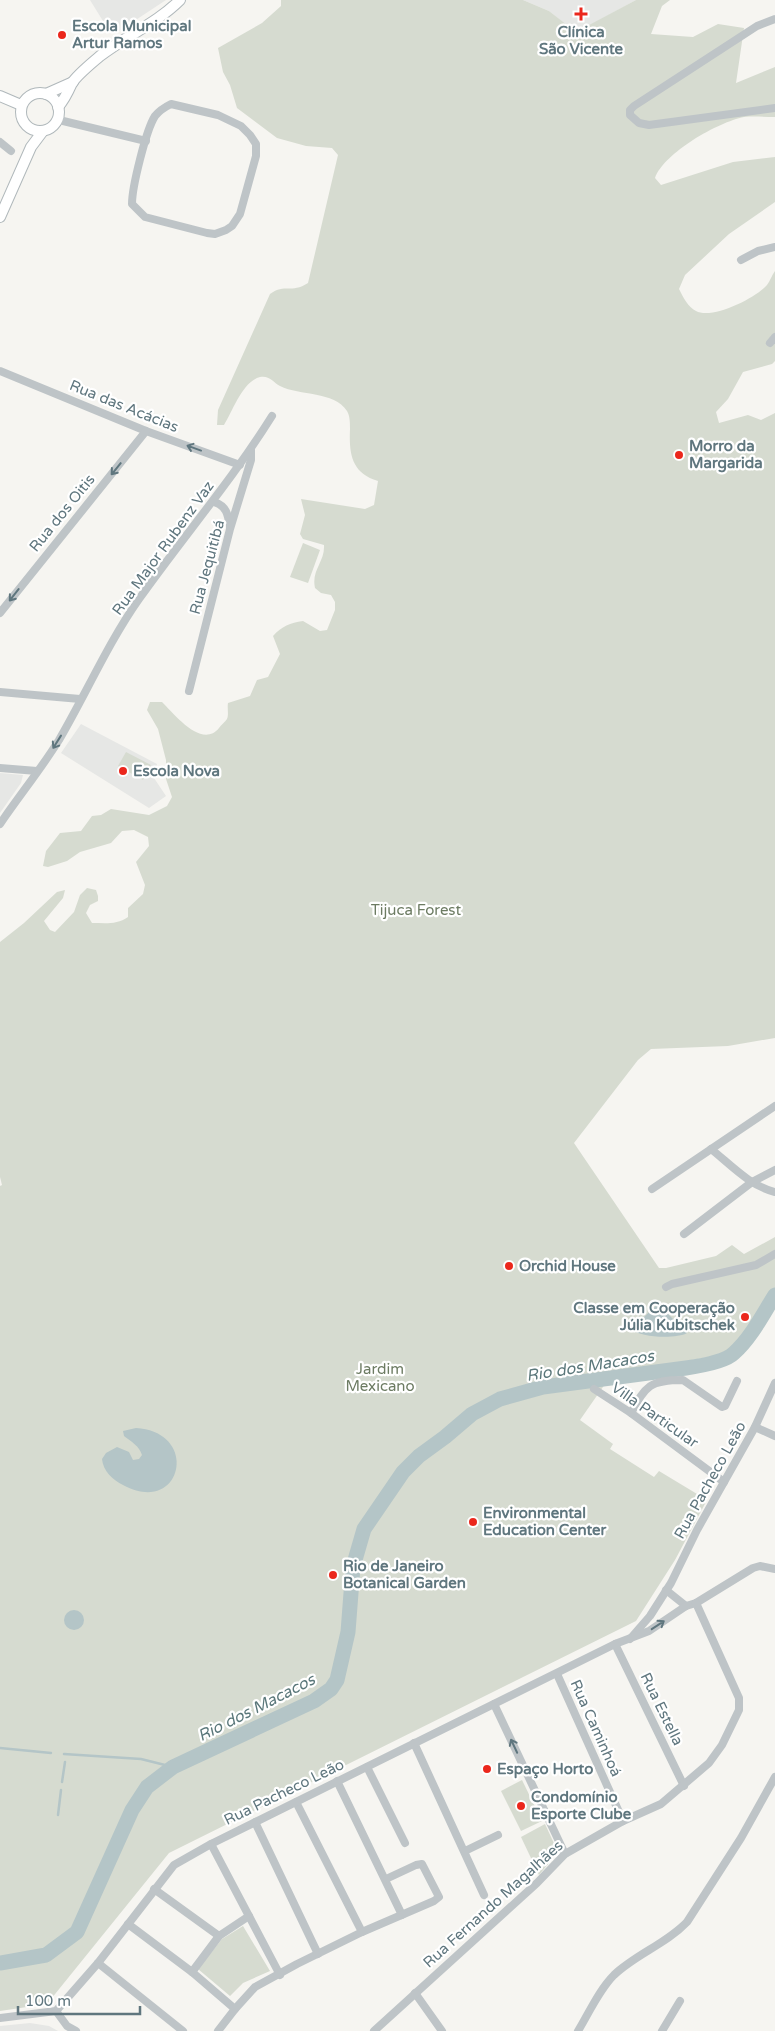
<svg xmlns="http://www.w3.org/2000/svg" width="775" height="2031" font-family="'Varela Round',sans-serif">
	<rect width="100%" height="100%" fill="#f6f5f1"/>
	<g fill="#e6e7e5">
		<polygon points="90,0 166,0 119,31 112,20 103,21"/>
		<polygon points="523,0 636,0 576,33 549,11"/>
		<polygon points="81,724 157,764 154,778 166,796 149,808 61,753"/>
		<polygon points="0,773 23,775 21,783 0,813"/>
		<polygon points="30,2023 49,2026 58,2031 0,2031 0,2026"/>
	</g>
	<g fill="#d6dbd0">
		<path d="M281,0H523L549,11L576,32L636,0H670L662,6L651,34L693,37L718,24L744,28L736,83L775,67V117C765,117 753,116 744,117C718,122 664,153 655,178L661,185L733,162L775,157V202L729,234L685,275L679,289C683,297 688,307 696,311C712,320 756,298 767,285C770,281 772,275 775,271V361L772,364L743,372L728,399L716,412L719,423L748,415L761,420L775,413V411V1038L728,1046L651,1049L638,1060L574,1143L659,1268H666L716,1256L732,1245L744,1254L775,1237V1291L732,1353L612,1374L580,1420L613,1444L610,1449L654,1477L659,1471L707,1500L675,1560L636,1621L169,1853L47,2004L0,2011V1186L2,1185L0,1177V942L24,923L57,892L65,890L63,898L44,921L50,930L55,932L74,912L80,895L87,888L96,890L98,896V901L90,905L86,913L92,923C105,923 117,925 128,917V908L143,894L145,885L136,862L149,846L148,837L134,830L122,831L111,843L80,852L67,861L48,867L43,866L46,851L60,833L81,831L92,816L101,815L111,809L149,815L167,806L172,797L166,779V760L158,729L147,710L150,702H162C175,715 202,749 219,728C221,725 225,722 227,719C229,714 227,708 228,703L250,696L257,680L268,677L280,654L273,636C282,626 290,623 303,621L320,631L327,630L335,610V602L331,595L321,593L315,588C311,570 325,562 324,545L303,539L300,534L305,515L301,499L365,509L374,505L378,481C351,473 349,453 350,429C350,423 350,416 347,411C334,391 300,396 280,386C273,382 269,375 260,377C242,382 233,411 224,425H217L218,410L270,294C285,283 291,294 308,283L338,155L332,148L306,146L277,138L237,108L230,85L223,72L218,48L262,23L281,6Z"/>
		<polygon points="303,543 320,550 308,583 290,577"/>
		<polygon points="126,752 151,765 143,780 118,766"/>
		<polygon points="522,1780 542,1821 521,1831 501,1791"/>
		<polygon points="545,1824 558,1852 539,1875 521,1837"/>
		<polygon points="243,1926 270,1971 243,1983 230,1996 198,1969 222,1939"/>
	</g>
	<g fill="#b4c5c7">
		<path d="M656,1306H660L687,1333C677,1339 639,1338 632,1329L633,1327Z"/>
		<path d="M136,1428C201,1432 182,1517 123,1485C113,1480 103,1471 102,1459L106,1453L117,1447L129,1452L133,1460L139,1459L142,1455C139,1446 132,1442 124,1436L123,1431Z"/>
		<circle cx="74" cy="1620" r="10"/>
	</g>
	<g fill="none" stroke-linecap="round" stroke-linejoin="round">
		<g stroke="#b4c5c7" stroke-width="2.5">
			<polyline points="0,1748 51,1753"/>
			<polyline points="64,1754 141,1759 173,1767"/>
			<polyline points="62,1782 65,1762"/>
			<polyline points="58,1815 61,1790"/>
		</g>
		<path stroke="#b4c5c7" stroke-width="15" d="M0,1963L46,1955L77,1932L132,1810L147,1787L173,1767L314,1701L331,1689L337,1680L348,1632L353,1567L364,1529L403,1472L419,1456L445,1437L472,1414L500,1399L543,1387L686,1368C700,1366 725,1362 734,1353C751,1338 763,1314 775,1295"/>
		<defs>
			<g id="secondary">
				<circle cx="40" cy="112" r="19"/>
				<polyline points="46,94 73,82"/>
				<polyline points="0,96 21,105"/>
				<path d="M58,107C65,99 68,92 72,83C78,74 92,63 100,56C126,36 157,23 180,0"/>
				<polyline points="0,217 31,147 43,131"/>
			</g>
		</defs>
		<use href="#secondary" stroke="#b0b8bb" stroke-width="12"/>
		<g stroke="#bec4c7" stroke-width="8">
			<polyline points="775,19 757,26 634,106 630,110 630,115 639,123 649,125 775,108"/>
			<path d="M171,104L218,115L241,126L250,135L256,144V156L240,214L232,226L226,230L215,234L207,233L145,217L132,204C132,187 146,130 155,116C159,111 165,107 171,104Z"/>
			<polyline points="59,120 146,141"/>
			<polyline points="0,142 11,151"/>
			<polyline points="741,260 758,251 775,247"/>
			<polyline points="770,343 775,337"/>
			<polyline points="0,371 146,431 240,465"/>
			<path d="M214,502C227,506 228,515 230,527"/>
			<polyline points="0,613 146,431"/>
			<polyline points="189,691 230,529 251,460 251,450"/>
			<polyline points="0,692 80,699"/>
			<polyline points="0,768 37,771"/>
			<path d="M0,824C19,796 41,769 59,740C86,694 108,643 139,599C183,537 232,480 272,416"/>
			<path d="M711,1149C731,1165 750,1186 775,1192"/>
			<polyline points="652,1189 775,1106"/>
			<polyline points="684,1234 752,1182 775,1170"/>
			<polyline points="666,1287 672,1284 756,1265 775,1254"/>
			<polyline points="594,1389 631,1413 724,1482"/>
			<path d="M631,1413C646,1386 649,1380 683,1380L722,1407L725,1406L737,1381"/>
			<polyline points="755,1427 775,1436"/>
			<polyline points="666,1590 686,1606"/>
			<polyline points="630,1639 650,1616 671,1583 697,1530 755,1427 775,1383"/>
			<polyline points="615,1644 684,1786"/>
			<polyline points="557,1674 623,1821"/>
			<polyline points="494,1704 565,1854"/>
			<polyline points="414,1743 484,1895"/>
			<polyline points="367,1767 405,1843"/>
			<polyline points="337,1781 402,1915"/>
			<polyline points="296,1802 362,1932"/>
			<polyline points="255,1822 318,1954"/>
			<polyline points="211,1844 280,1975"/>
			<polyline points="465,1851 498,1835"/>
			<polyline points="154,1889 219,1936"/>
			<polyline points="128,1924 192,1972 235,2009 255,1987 297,1964 362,1932 434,1901 439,1897 422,1864 416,1865 386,1879"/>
			<polyline points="98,1963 183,2031"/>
			<polyline points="192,1972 219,1936 249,1916"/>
			<polyline points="415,1993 442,2031"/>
			<polyline points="56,2011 67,2026 76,2031"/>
			<polyline points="0,2018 56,2011 98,1963 174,1865 211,1844 615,1644 649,1631 686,1606 696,1603 753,1568 760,1566 775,1569"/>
			<polyline points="218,2031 235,2009"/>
			<polyline points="374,2031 537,1883 565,1854 623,1821 661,1804 709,1763 722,1745 739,1710 739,1698 696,1603"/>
			<path d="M578,2031C589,2013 599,1990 614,1975C636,1954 666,1944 687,1922L741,1838L775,1777"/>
			<polyline points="662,2031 680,2001"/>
		</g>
		<use href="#secondary" stroke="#fff" stroke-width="10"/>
	</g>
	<defs><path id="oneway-shaft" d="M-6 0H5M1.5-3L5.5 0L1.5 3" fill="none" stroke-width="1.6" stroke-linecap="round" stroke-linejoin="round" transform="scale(1.25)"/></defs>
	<g stroke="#5f767e">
		<use href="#oneway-shaft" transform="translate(194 448) rotate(-160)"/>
		<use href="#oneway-shaft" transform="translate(116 469) rotate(129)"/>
		<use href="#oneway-shaft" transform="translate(14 595) rotate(128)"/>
		<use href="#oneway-shaft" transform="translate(57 742) rotate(122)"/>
		<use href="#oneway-shaft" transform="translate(658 1625) rotate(-33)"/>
		<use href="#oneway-shaft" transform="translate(514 1746) rotate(-115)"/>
	</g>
	<g fill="#eb271c" stroke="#fff" stroke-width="2">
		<path d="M578.5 6.5h5v5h5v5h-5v5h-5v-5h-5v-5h5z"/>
		<circle cx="62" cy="35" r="5"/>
		<circle cx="679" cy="455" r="5"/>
		<circle cx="123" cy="771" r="5"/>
		<circle cx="509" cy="1266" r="5"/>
		<circle cx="745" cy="1317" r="5"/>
		<circle cx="473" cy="1522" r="5"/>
		<circle cx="333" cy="1575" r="5"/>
		<circle cx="487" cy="1769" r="5"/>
		<circle cx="521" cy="1806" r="5"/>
	</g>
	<g text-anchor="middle" stroke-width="4.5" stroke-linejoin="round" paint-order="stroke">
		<g font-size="15" font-weight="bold" fill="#5f767e" stroke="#fff" text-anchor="start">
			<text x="72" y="31">Escola Municipal<tspan x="72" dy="17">Artur Ramos</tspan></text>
			<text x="581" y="37" text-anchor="middle">Clínica<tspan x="581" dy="17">São Vicente</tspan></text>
			<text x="689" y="451">Morro da<tspan x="689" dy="17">Margarida</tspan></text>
			<text x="133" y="776">Escola Nova</text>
			<text x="519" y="1271">Orchid House</text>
			<text x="735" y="1313" text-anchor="end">Classe em Cooperação<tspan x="735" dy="17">Júlia Kubitschek</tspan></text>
			<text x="483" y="1518">Environmental<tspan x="483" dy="17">Education Center</tspan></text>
			<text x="343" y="1571">Rio de Janeiro<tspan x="343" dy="17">Botanical Garden</tspan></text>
			<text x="497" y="1774">Espaço Horto</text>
			<text x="531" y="1802">Condomínio<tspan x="531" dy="17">Esporte Clube</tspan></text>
		</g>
		<g font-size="15" fill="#5f767e" stroke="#fff">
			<text transform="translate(124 406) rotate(22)" y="5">Rua das Acácias</text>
			<text transform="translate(62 513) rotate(-51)" y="5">Rua dos Oitis</text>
			<text transform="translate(163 548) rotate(-54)" y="5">Rua Major Rubenz Vaz</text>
			<text transform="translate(207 567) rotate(-75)" y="5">Rua Jequitibá</text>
			<text transform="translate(655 1415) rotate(35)" y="5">Villa Particular</text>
			<text transform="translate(710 1480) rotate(-61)" y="5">Rua Pacheco Leão</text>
			<text transform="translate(662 1709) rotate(64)" y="5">Rua Estella</text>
			<text transform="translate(596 1728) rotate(66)" y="5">Rua Caminhoá</text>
			<text transform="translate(284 1792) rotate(-26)" y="5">Rua Pacheco Leão</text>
			<text transform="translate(493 1904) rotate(-42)" y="5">Rua Fernando Magalhães</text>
		</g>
		<g font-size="15" fill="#6c7b62" stroke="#fff">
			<text x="416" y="915">Tijuca Forest</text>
			<text x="380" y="1374">Jardim<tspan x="380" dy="17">Mexicano</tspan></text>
		</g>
		<g font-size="16" font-style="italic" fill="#5a777a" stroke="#fff">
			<text transform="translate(590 1365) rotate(-9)" y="6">Rio dos Macacos</text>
			<text transform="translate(256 1707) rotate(-27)" y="6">Rio dos Macacos</text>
		</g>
	</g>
	<path d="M18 2006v8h122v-8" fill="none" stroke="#5f767e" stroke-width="2.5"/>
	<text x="25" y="2006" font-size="15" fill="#5f767e" stroke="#ffffff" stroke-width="4" paint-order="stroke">100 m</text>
</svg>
